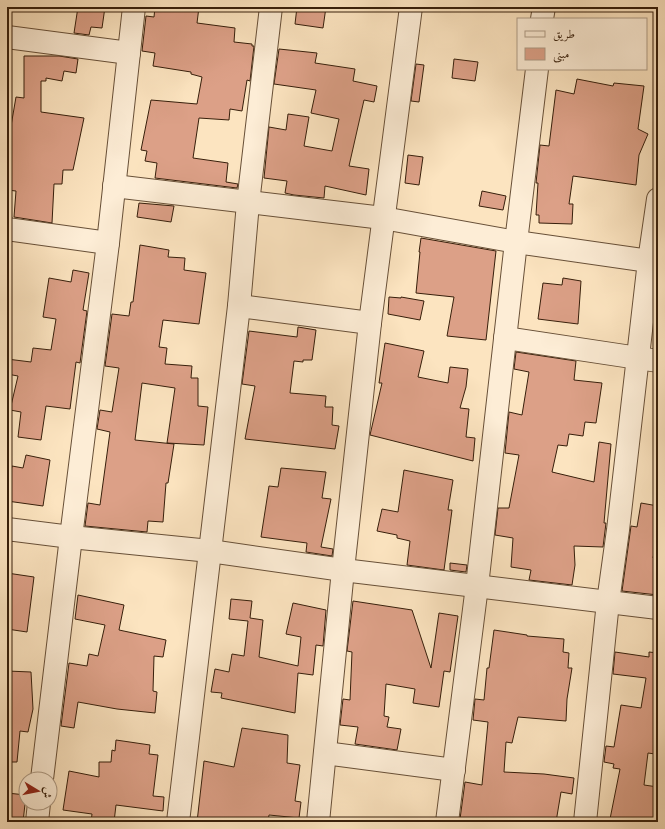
<svg xmlns="http://www.w3.org/2000/svg" width="665" height="829" font-family="'Old Standard TT',Amiri,serif">
	<rect width="100%" height="100%" fill="#fce4c0"/>
	<filter id="stains"><feTurbulence type="fractalNoise" baseFrequency=".005" numOctaves="4"/><feColorMatrix values="0 0 0 0 .2 0 0 0 0 .09 0 0 0 0 .02 0 0 0 .5 -.17"/></filter>
	<radialGradient id="worn" r=".72"><stop offset=".6" stop-color="#630" stop-opacity="0"/><stop offset="1" stop-color="#630" stop-opacity=".3"/></radialGradient>
	<g fill="#dca087" stroke="#371f0b">
		<polygon points="78,7 105,7 102,28 91,27 89,35 74,33"/>
		<polygon points="155,7 199,7 197,23 235,28 234,42 252,44 252,46 254,46 250,81 247,80 242,111 230,109 229,120 199,118 193,158 228,163 226,182 238,184 237,188 155,178 157,163 145,161 147,151 141,150 151,100 197,104 202,77 191,74 191,72 153,66 155,53 142,51 146,16 154,17"/>
		<polygon points="297,7 326,7 323,28 295,24"/>
		<polygon points="279,49 317,53 315,63 355,69 353,81 377,86 374,102 364,100 349,166 369,169 366,195 325,186 324,198 294,195 285,193 287,181 264,178 269,127 286,130 288,114 309,117 304,146 332,151 339,119 311,113 316,90 274,84"/>
		<polygon points="24,56 59,56 78,59 76,73 64,71 62,81 46,78 46,81 41,81 41,112 84,118 73,170 63,170 62,184 54,184 52,223 14,217 16,191 7,190 7,126 11,126 16,97 24,98"/>
		<polygon points="454,59 478,62 475,81 452,78"/>
		<polygon points="416,64 424,65 419,102 411,101"/>
		<polygon points="577,79 613,86 614,83 644,86 638,129 648,134 639,155 636,185 573,176 569,204 573,204 572,224 539,223 539,215 536,215 538,183 536,183 540,145 549,146 556,90 574,94"/>
		<polygon points="408,155 423,157 419,185 405,183"/>
		<polygon points="482,191 506,196 503,210 479,206"/>
		<polygon points="139,203 174,206 171,222 137,217"/>
		<polygon points="421,238 496,251 486,340 447,336 454,297 416,293 420,252 419,252"/>
		<polygon points="140,245 169,250 168,257 185,258 184,270 206,273 199,324 163,320 159,347 167,348 165,364 192,366 191,378 198,378 198,406 208,407 204,445 167,443 175,388 142,383 135,440 174,444 168,483 166,483 163,522 148,521 147,532 85,526 88,503 100,505 110,432 97,429 100,410 112,412 119,368 105,366 112,314 129,316 131,302 133,302"/>
		<polygon points="73,270 89,273 83,310 87,311 80,363 76,362 70,409 46,406 41,440 18,437 21,412 10,410 18,376 7,374 7,359 31,362 33,348 51,350 56,319 43,317 49,278 71,282"/>
		<polygon points="563,278 581,281 578,324 538,319 543,283 562,285"/>
		<polygon points="389,297 401,298 401,297 424,301 420,320 388,314"/>
		<polygon points="298,327 316,330 312,360 303,360 303,362 294,361 290,393 326,396 325,407 333,407 332,425 339,426 335,449 245,439 255,386 242,384 249,331 297,337"/>
		<polygon points="385,343 424,351 418,377 448,383 450,367 468,369 466,387 460,408 469,409 466,437 475,438 473,461 370,435 382,383 379,383"/>
		<polygon points="516,352 576,361 574,380 602,383 596,423 585,422 583,436 569,434 567,446 558,445 552,472 594,482 599,442 611,444 604,523 606,523 603,547 574,546 575,565 572,585 529,580 531,570 511,567 513,538 495,535 498,508 509,508 519,455 505,453 509,412 522,415 529,372 514,369"/>
		<polygon points="26,455 50,460 43,506 7,501 7,493 12,466 23,468"/>
		<polygon points="281,468 326,472 322,498 331,499 321,547 333,549 332,556 306,552 307,543 261,537 269,486 278,487"/>
		<polygon points="404,470 453,480 448,510 452,510 444,570 407,565 410,541 397,538 397,535 377,531 382,509 398,512"/>
		<polygon points="641,503 658,506 654,530 658,530 653,558 658,559 658,595 622,591 631,526 637,527"/>
		<polygon points="450,563 467,565 466,572 450,570"/>
		<polygon points="7,573 34,577 27,632 7,629"/>
		<polygon points="78,595 124,605 119,630 166,640 163,657 154,656 153,691 157,692 155,713 117,709 78,702 74,728 61,726 69,663 87,666 89,654 98,656 105,625 75,619"/>
		<polygon points="231,599 252,601 250,618 263,620 259,657 298,666 301,637 286,634 293,603 326,610 323,646 316,645 313,675 298,673 295,713 221,698 222,693 211,692 215,669 229,672 232,654 244,656 248,621 229,619"/>
		<polygon points="353,601 412,610 431,668 439,613 458,616 450,672 444,671 439,707 413,703 415,689 386,684 384,716 389,717 387,727 401,729 397,750 355,744 358,727 340,725 343,699 350,700 352,652 347,651"/>
		<polygon points="494,630 527,635 527,636 564,639 563,652 569,653 568,668 572,668 567,699 566,721 518,717 512,743 506,742 504,772 544,774 574,778 572,794 561,792 556,822 484,822 460,819 465,782 482,785 488,722 473,720 475,699 484,700 487,668 489,668"/>
		<polygon points="615,652 649,657 649,652 658,653 658,728 655,754 648,753 644,785 658,787 658,802 655,822 618,822 618,820 610,819 620,769 613,768 614,764 604,762 606,746 614,747 621,705 641,708 646,678 613,674"/>
		<polygon points="7,671 31,672 33,709 28,732 20,731 17,762 7,762"/>
		<polygon points="242,728 288,735 287,763 300,765 295,801 301,802 299,818 269,815 268,822 257,822 229,818 228,822 197,822 204,761 234,767"/>
		<polygon points="116,740 150,745 149,754 158,755 153,796 164,797 163,811 116,805 114,822 91,822 92,814 63,810 69,771 99,777 99,762 111,762 112,750 115,751"/>
		<polygon points="7,793 26,795 23,822 11,822 11,815 7,815"/>
	</g>
	<g fill="none" stroke-linecap="round" stroke-linejoin="round">
		<defs>
			<g id="minor">
				<polyline points="542,19 544,7"/>
				<polyline points="7,37 129,53"/>
				<polyline points="114,186 383,218 516,242 649,261"/>
				<polyline points="7,229 108,243"/>
				<polyline points="239,306 370,323"/>
				<polyline points="505,338 658,361"/>
				<polyline points="7,529 71,537 210,551 343,570 658,608"/>
				<polyline points="325,753 454,770"/>
				<polyline points="42,779 71,537 108,243 134,7"/>
				<polyline points="37,822 39,803"/>
				<polyline points="178,822 239,306 248,203 271,7"/>
				<polyline points="318,822 343,570 370,323 411,7"/>
				<polyline points="447,822 477,586 516,242 537,69"/>
				<polyline points="585,822 608,602 618,530 649,261 658,199"/>
			</g>
		</defs>
		<use href="#minor" stroke="#685038" stroke-width="24"/>
		<use href="#minor" stroke="#fdedd6" stroke-width="22"/>
	</g>
	<rect width="665" height="829" fill="none" stroke="#fce4c0" stroke-width="24"/>
	<rect x="8" y="8" width="649" height="813" fill="none" stroke="#371f0b" stroke-width="2"/>
	<rect x="12" y="12" width="641" height="805" fill="none" stroke="#371f0b"/>
	<rect x="517" y="18" width="130" height="52" fill="#fdedd6" stroke="#ae9b85"/>
	<rect x="525" y="31" width="20" height="6" fill="#fdedd6" stroke="#ae9b85"/>
	<text x="553" y="38" font-size="12" fill="#371f0b">طريق</text>
	<rect x="525" y="48" width="20" height="12" fill="#dca087" stroke="#ae9b85"/>
	<text x="553" y="58" font-size="12" fill="#371f0b">مبنى</text>
	<g transform="translate(38 791) rotate(100)"><circle r="19" fill="#fdedd6" stroke="#ae9b85"/>
	<path d="M0-3L7 15L0 10L-7 15Z" fill="#8f2418"/>
	<text y="-6" font-size="11" font-weight="bold" text-anchor="middle" fill="#371f0b">ش</text>
	</g>
	<rect width="100%" height="100%" filter="url(#stains)"/>
	<rect width="100%" height="100%" fill="url(#worn)"/>
</svg>
